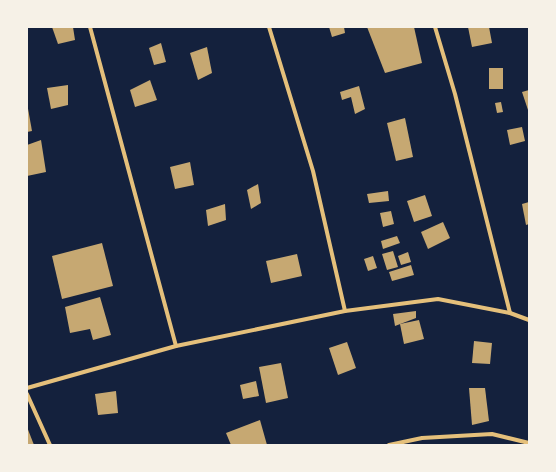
<svg xmlns="http://www.w3.org/2000/svg" width="556" height="472" font-family="'Sofia Sans Condensed',sans-serif">
	<rect width="100%" height="100%" fill="#14213d"/>
	<g fill="#c6a872">
		<polygon points="52,27 73,27 75,40 58,44"/>
		<polygon points="329,27 344,27 345,33 332,37"/>
		<polygon points="367,27 414,27 422,63 385,73"/>
		<polygon points="468,27 489,27 492,43 472,47"/>
		<polygon points="161,43 166,62 154,65 149,48"/>
		<polygon points="207,47 212,73 198,80 190,53"/>
		<rect x="489" y="68" width="14" height="21"/>
		<polygon points="150,80 157,100 135,107 130,90"/>
		<polygon points="68,85 68,105 51,109 47,88"/>
		<polygon points="359,86 365,109 355,114 351,97 342,100 340,92"/>
		<polygon points="529,90 529,113 522,92"/>
		<polygon points="501,102 503,112 497,113 495,103"/>
		<polygon points="27,103 32,131 27,132"/>
		<polygon points="405,118 413,157 396,161 387,123"/>
		<polygon points="522,127 525,141 510,145 507,130"/>
		<polygon points="41,140 46,172 27,176 27,145"/>
		<polygon points="190,162 194,185 175,189 170,167"/>
		<polygon points="258,184 261,203 251,209 247,190"/>
		<polygon points="388,191 389,201 369,203 367,194"/>
		<polygon points="425,195 432,216 414,222 407,201"/>
		<polygon points="529,202 529,224 526,225 522,204"/>
		<polygon points="225,204 226,220 208,226 206,210"/>
		<polygon points="391,211 394,224 383,227 380,213"/>
		<polygon points="443,222 450,238 428,249 421,232"/>
		<polygon points="397,236 400,243 383,249 381,241"/>
		<polygon points="102,243 113,286 62,299 52,256"/>
		<polygon points="393,251 398,267 387,270 382,254"/>
		<polygon points="408,252 411,262 401,265 398,256"/>
		<polygon points="297,254 302,276 271,283 266,261"/>
		<polygon points="373,256 377,268 368,271 364,259"/>
		<polygon points="411,265 414,275 392,281 389,272"/>
		<polygon points="100,297 111,335 93,340 90,329 70,333 65,307"/>
		<polygon points="416,311 416,318 395,326 393,314"/>
		<polygon points="419,320 424,339 404,344 400,324"/>
		<polygon points="474,341 492,343 490,364 472,363"/>
		<polygon points="347,342 356,368 338,375 329,348"/>
		<polygon points="281,363 288,398 266,403 259,367"/>
		<polygon points="256,381 259,396 243,399 240,385"/>
		<polygon points="469,388 485,388 489,421 472,425"/>
		<polygon points="116,391 118,413 98,415 95,394"/>
		<polygon points="260,420 267,445 231,445 226,433"/>
		<polygon points="27,427 34,445 27,445"/>
	</g>
	<g fill="none" stroke-linecap="round" stroke-linejoin="round">
		<g stroke="#e5c07b" stroke-width="4">
			<polyline points="90,27 176,346"/>
			<polyline points="269,27 313,171 345,311"/>
			<polyline points="435,27 455,94 510,313"/>
			<polyline points="27,388 176,346 345,311 438,299 510,313 529,320"/>
			<polyline points="27,394 50,445"/>
			<polyline points="389,445 422,438 492,434 529,443"/>
		</g>
	</g>
	<rect width="556" height="472" fill="none" stroke="#f6f1e7" stroke-width="56"/>
</svg>
